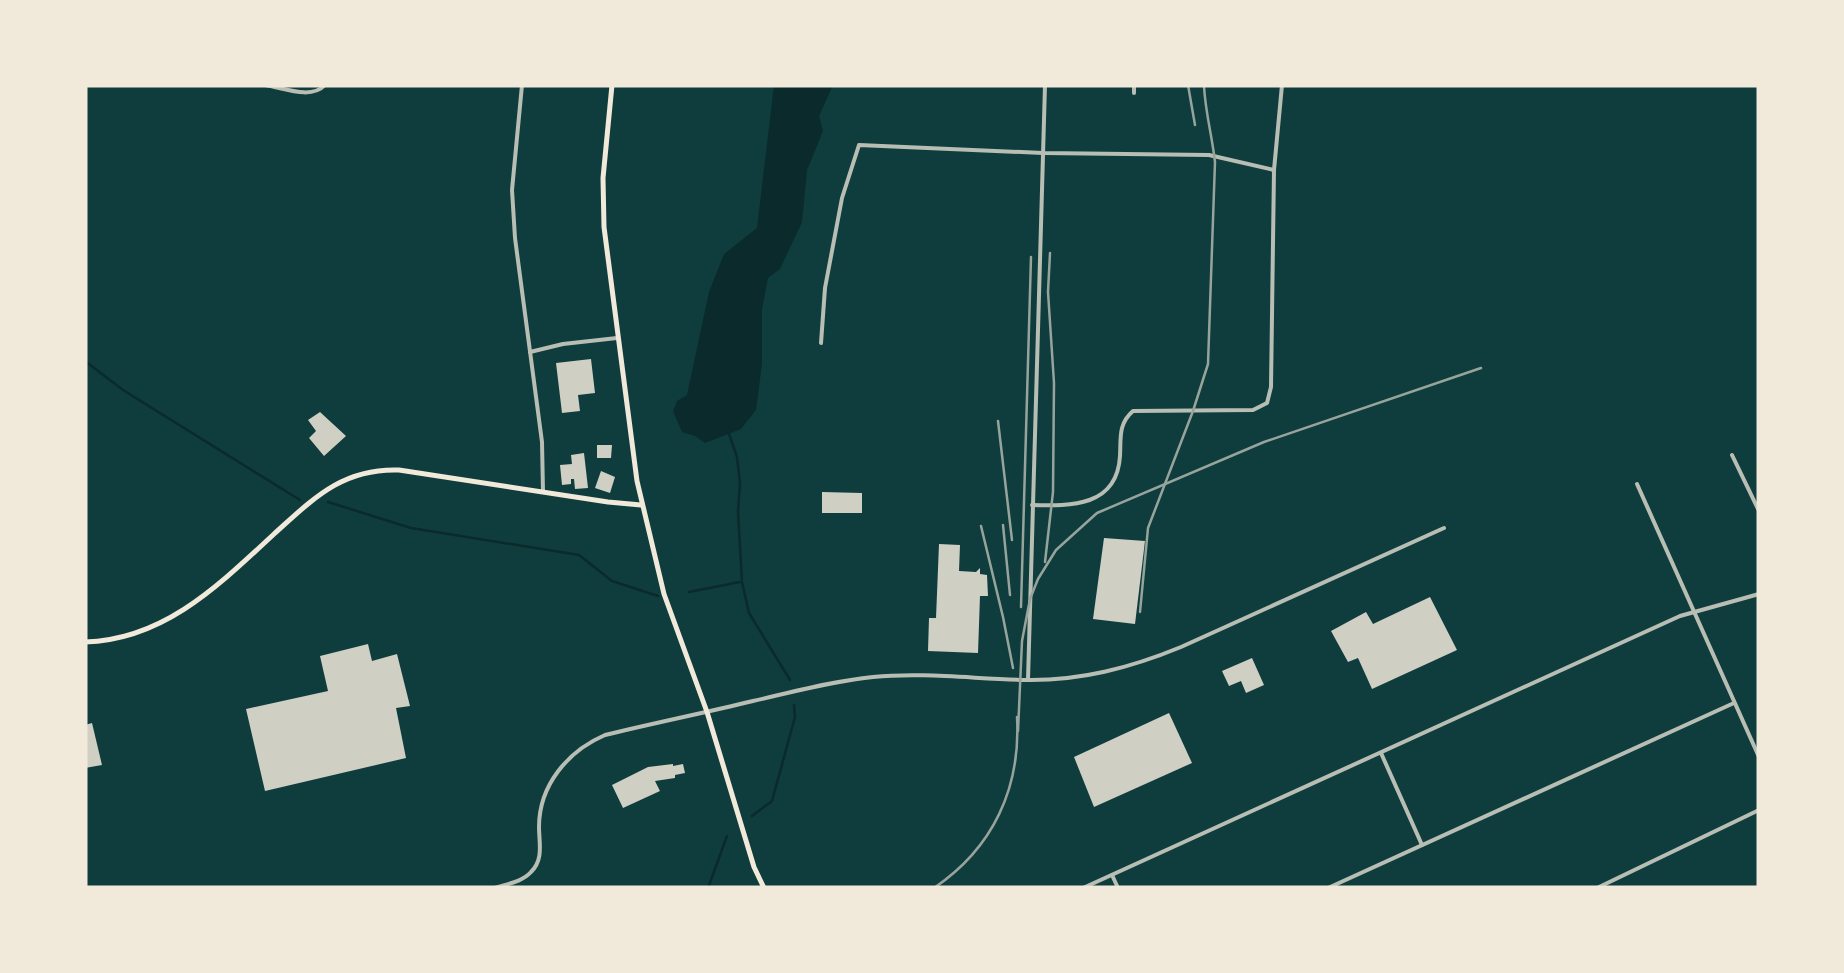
<svg xmlns="http://www.w3.org/2000/svg" width="1844" height="973" font-family="'Source Serif 4',serif">
	<rect width="100%" height="100%" fill="#0f3d3e"/>
	<polygon fill="#0a2a2b" points="774,85 833,85 819,116 823,131 807,170 802,222 780,269 768,278 762,309 762,364 756,410 741,429 705,443 695,436 682,432 673,411 677,401 687,395 709,292 724,254 757,228"/>
	<g fill="none" stroke-linecap="round" stroke-linejoin="round">
		<g stroke="#0a2a2b" stroke-width="2.5">
			<polyline points="85,361 123,390 300,500"/>
			<polyline points="729,434 737,457 740,483 738,512 742,582 749,613 790,680"/>
			<polyline points="328,502 411,528 579,555 612,581 658,596"/>
			<polyline points="689,592 740,582"/>
			<polyline points="752,816 772,801 795,717 794,705"/>
			<polyline points="708,888 727,836"/>
		</g>
	</g>
	<g fill="#cfcfc3">
		<polygon points="591,359 595,393 578,395 580,411 562,413 556,363"/>
		<polygon points="320,412 346,436 324,456 309,438 316,431 308,420"/>
		<polygon points="597,445 612,445 611,458 597,458"/>
		<polygon points="584,453 588,488 575,489 574,479 571,479 571,484 562,485 560,465 572,464 571,455"/>
		<polygon points="601,471 615,477 610,493 595,488"/>
		<polygon points="822,492 862,493 862,513 822,513"/>
		<polygon points="1104,538 1145,541 1135,624 1093,619"/>
		<polygon points="939,544 960,545 959,571 976,572 980,568 980,574 987,575 988,596 980,596 978,653 928,651 929,618 936,618"/>
		<polygon points="1430,597 1457,650 1372,689 1358,658 1348,662 1331,631 1366,612 1373,624"/>
		<polygon points="368,644 372,661 397,654 410,706 396,708 406,758 265,791 246,709 328,691 320,656"/>
		<polygon points="1252,658 1264,685 1246,693 1241,681 1229,686 1222,671"/>
		<polygon points="1169,713 1192,763 1094,807 1074,757"/>
		<polygon points="92,723 102,765 85,768 85,725"/>
		<polygon points="673,764 673,766 683,764 685,773 675,775 675,778 655,781 660,791 623,808 612,785 648,767"/>
	</g>
	<g fill="none" stroke-linecap="round" stroke-linejoin="round">
		<g stroke="#b8beb3" stroke-width="4">
			<path d="M265,85C284,88 311,100 325,85"/>
			<polyline points="522,85 512,190 515,238 542,442 543,492"/>
			<polyline points="1134,93 1134,85"/>
			<polyline points="821,343 825,288 842,198 859,145 1043,153 1209,155 1274,170"/>
			<polyline points="530,352 563,344 617,338"/>
			<polyline points="1732,455 1759,511"/>
			<polyline points="1637,484 1759,757"/>
			<path d="M1032,505C1071,506 1117,507 1120,456C1121,438 1118,424 1133,411L1253,410L1267,403L1271,387L1274,170L1282,85"/>
			<polyline points="1028,680 1045,85"/>
			<polyline points="1381,753 1422,845"/>
			<polyline points="1112,875 1118,888"/>
			<path d="M495,888C507,884 522,882 531,872C544,859 539,843 539,827C539,785 568,751 605,735C654,723 704,713 753,701C793,692 833,681 873,677C923,672 975,679 1025,680C1080,681 1130,668 1181,647L1444,528"/>
			<polyline points="1083,888 1680,616 1759,594"/>
			<polyline points="1328,888 1734,703"/>
			<polyline points="1597,888 1759,810"/>
		</g>
		<path stroke="#f1e9da" stroke-width="5" d="M85,642C164,640 219,585 274,534C313,499 342,468 399,470L608,502L641,505"/>
		<polyline stroke="#f1e9da" stroke-width="5" points="612,85 603,178 604,227 637,481 664,594 707,712 754,867 764,888"/>
		<g stroke="#97a49c" stroke-width="2.5">
			<polyline points="1188,85 1195,125"/>
			<polyline points="998,421 1012,540"/>
			<polyline points="1003,525 1010,595"/>
			<polyline points="981,526 1003,617 1013,668"/>
			<polyline points="1045,562 1053,492 1054,383 1048,292 1050,253"/>
			<polyline points="1021,607 1031,257"/>
			<path d="M1140,612L1148,528L1193,411L1208,364L1215,162C1212,135 1205,111 1204,85"/>
			<polyline points="1018,731 1022,641 1030,599 1038,579 1056,550 1097,513 1264,442 1481,368"/>
			<path d="M934,888C993,848 1021,788 1017,717"/>
		</g>
	</g>
	<rect width="1844" height="973" fill="none" stroke="#f1e9da" stroke-width="175"/>
</svg>
